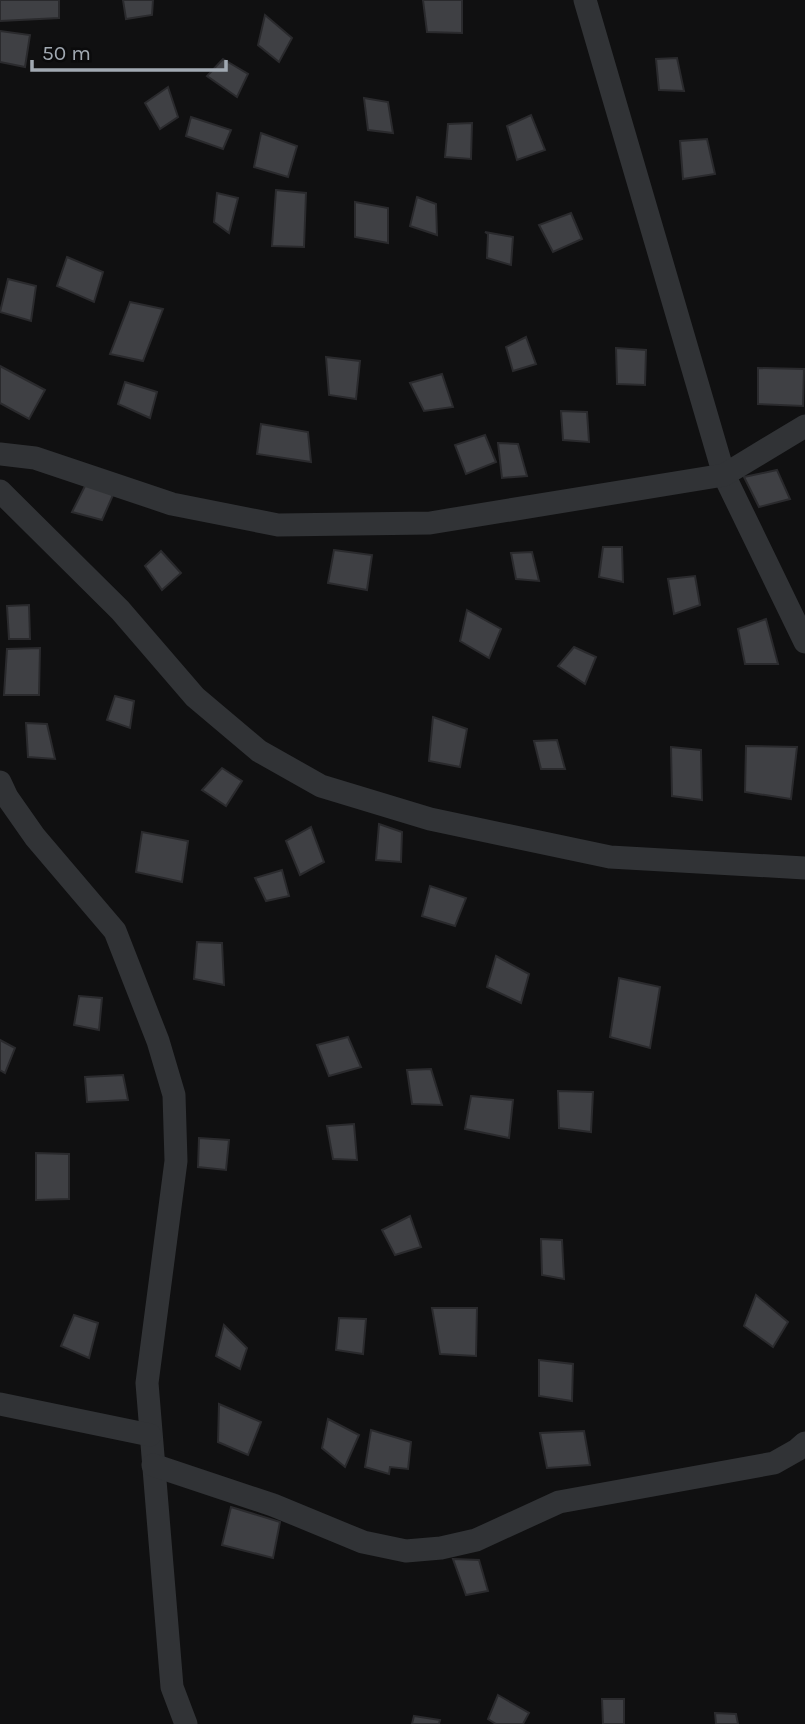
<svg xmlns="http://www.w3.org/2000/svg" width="805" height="1724" font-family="Karla,sans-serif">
	<rect width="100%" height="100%" fill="#101011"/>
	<g fill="#3f4044" stroke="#2a2a2d" stroke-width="2">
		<polygon points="0,0 59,0 59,18 0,21"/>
		<polygon points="123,0 153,0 152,15 126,19"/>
		<polygon points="423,0 462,0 462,33 427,32"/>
		<polygon points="265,15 292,38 279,62 258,45"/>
		<polygon points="0,31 30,35 25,67 0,62"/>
		<polygon points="677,58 684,91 659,90 656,59"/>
		<polygon points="223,59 248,74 237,97 207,76"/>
		<polygon points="168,87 178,117 160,129 145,103"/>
		<polygon points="364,98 388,102 393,133 368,130"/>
		<polygon points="531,115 545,150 517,160 507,126"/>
		<polygon points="191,117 231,130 223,149 186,136"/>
		<polygon points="472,123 471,159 445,157 448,124"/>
		<polygon points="261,133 297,146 288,177 254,167"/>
		<polygon points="707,139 715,174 683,179 680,141"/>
		<polygon points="276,190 306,193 304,247 272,246"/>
		<polygon points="217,193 238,198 229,233 214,222"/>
		<polygon points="417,197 436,204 437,235 410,226"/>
		<polygon points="355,202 388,208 388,243 355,237"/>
		<polygon points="571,213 582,239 553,252 539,225"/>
		<polygon points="485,232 513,237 511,265 487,258 488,234"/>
		<polygon points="67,257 103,272 94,302 57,286"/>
		<polygon points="8,279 36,286 31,321 0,312"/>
		<polygon points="130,302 163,309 143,361 110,354"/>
		<polygon points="526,337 536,364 513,371 506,347"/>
		<polygon points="616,348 646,350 645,385 617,384"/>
		<polygon points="326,357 360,361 356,399 329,395"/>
		<polygon points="0,366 45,390 29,419 0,403"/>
		<polygon points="758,368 804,369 803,406 758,404"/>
		<polygon points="442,374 453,407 424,411 410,383"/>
		<polygon points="125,382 157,392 150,418 118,404"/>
		<polygon points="561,411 587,412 589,442 563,440"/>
		<polygon points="261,424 308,432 311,462 257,454"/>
		<polygon points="485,435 496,462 466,474 455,445"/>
		<polygon points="498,443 518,444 527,476 502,478"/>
		<polygon points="777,470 790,499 759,507 744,477"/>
		<polygon points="87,482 113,495 102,520 72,512"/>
		<polygon points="603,547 622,547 623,582 599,577"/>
		<polygon points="334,550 372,555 367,590 328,583"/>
		<polygon points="161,551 181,573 162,590 145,566"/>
		<polygon points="532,552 539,581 516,579 511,553"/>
		<polygon points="695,576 700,605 674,614 668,579"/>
		<polygon points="29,605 30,639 9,639 7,606"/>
		<polygon points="467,610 501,629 489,658 460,641"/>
		<polygon points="766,619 778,664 745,664 738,629"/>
		<polygon points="574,647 596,657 585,684 558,666"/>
		<polygon points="40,648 39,695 4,695 7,649"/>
		<polygon points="115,696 134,701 130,728 107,720"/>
		<polygon points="433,717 467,729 460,767 429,761"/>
		<polygon points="26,723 47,724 55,759 28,757"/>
		<polygon points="557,740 565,769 541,769 534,741"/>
		<polygon points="746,746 797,747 791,799 745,792"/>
		<polygon points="671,747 701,750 702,800 672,796"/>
		<polygon points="222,768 242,781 226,806 202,790"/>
		<polygon points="379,824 402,832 401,862 376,860"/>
		<polygon points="311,827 324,862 300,875 286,841"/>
		<polygon points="142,832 188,841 182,882 136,872"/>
		<polygon points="282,870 289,896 266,901 255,878"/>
		<polygon points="430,886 466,898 455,926 422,916"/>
		<polygon points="197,942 222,943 224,985 194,979"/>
		<polygon points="496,956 529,974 521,1003 487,987"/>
		<polygon points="619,978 660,987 650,1048 610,1037"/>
		<polygon points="79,996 102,998 99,1030 74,1025"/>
		<polygon points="348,1037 361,1067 329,1076 317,1045"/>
		<polygon points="0,1040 15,1048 5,1073 0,1070"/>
		<polygon points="431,1069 442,1105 412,1104 407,1070"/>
		<polygon points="123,1075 128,1100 87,1102 85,1077"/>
		<polygon points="558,1091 593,1092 591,1132 559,1128"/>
		<polygon points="471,1096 513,1100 509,1138 465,1129"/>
		<polygon points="354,1124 357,1160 333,1159 327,1126"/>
		<polygon points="199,1138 229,1140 226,1170 198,1167"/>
		<polygon points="36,1153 69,1154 69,1199 36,1200"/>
		<polygon points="410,1216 421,1247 395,1255 382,1230"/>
		<polygon points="541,1239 562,1240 564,1279 542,1275"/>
		<polygon points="756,1295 788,1322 773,1347 744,1326"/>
		<polygon points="432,1308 477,1308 476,1356 440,1354"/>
		<polygon points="74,1315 98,1323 89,1358 61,1346"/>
		<polygon points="339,1318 366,1319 363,1354 336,1350"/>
		<polygon points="224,1325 247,1348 240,1369 216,1356"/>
		<polygon points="539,1360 573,1364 572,1401 539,1396"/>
		<polygon points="219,1404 261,1422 248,1455 218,1442"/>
		<polygon points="328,1419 359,1435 345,1467 322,1448"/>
		<polygon points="371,1430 411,1442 408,1469 390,1467 389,1474 365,1467"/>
		<polygon points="584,1431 590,1465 547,1468 540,1433"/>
		<polygon points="231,1507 280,1522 273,1558 222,1545"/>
		<polygon points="453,1559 479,1560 488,1591 466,1595"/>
		<polygon points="498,1695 529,1713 523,1724 496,1724 488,1719"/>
		<polygon points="602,1699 624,1699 624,1724 603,1724"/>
		<polygon points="715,1713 736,1714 738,1724 716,1724"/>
		<polygon points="414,1716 440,1720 439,1724 412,1724"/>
	</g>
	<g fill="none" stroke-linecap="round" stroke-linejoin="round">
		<g stroke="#313336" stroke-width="23">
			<polyline points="585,0 724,475 805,642"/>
			<polyline points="0,454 35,458 172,504 278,525 430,523 724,475 805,426"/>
			<polyline points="0,491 120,610 195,697 259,751 321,786 430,819 610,857 805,868"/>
			<polyline points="0,782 7,797 35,837 115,931 158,1041 174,1095 176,1161 147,1383 172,1687 186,1724"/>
			<polyline points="0,1404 150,1435"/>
			<polyline points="153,1465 273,1505 363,1542 406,1551 441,1548 476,1540 559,1502 774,1463 797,1450 805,1443"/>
		</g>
	</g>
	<path d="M32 60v10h194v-10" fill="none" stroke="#a1a9b2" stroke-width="3.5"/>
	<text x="42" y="60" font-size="21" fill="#a1a9b2" stroke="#0b0b0c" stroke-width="5" paint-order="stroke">50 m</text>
</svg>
